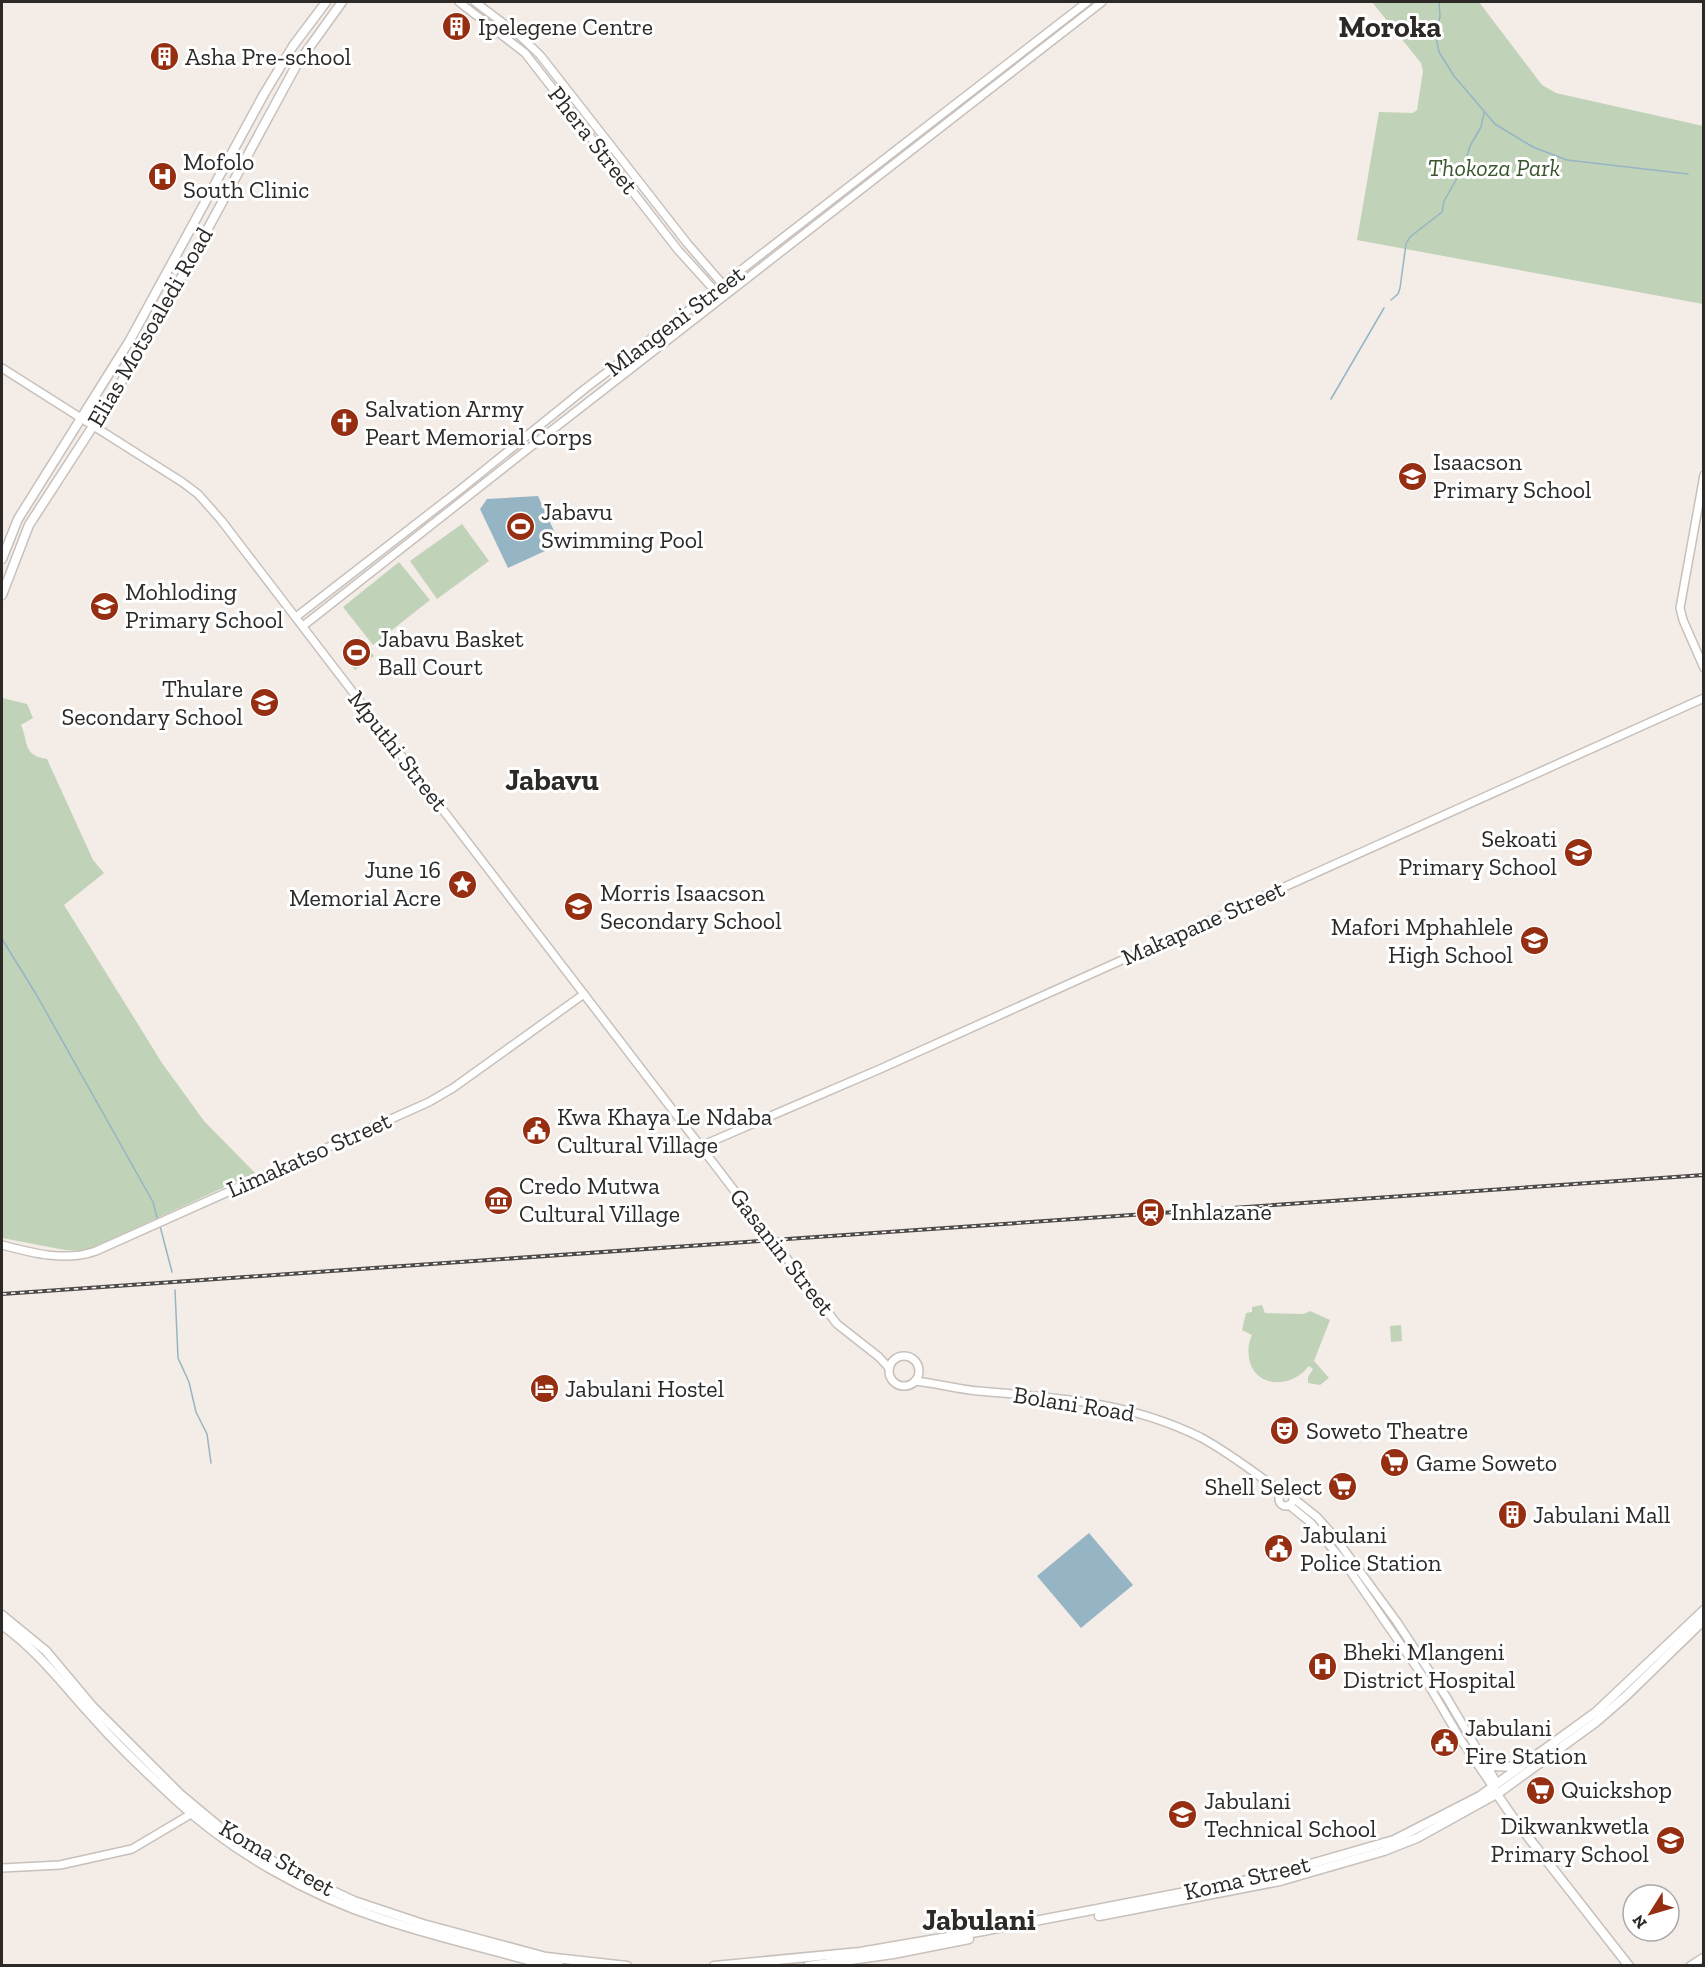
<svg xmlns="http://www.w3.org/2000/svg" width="1705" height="1967" font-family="'Zilla Slab',serif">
	<rect width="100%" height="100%" fill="#f4ece7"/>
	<g fill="#c0d2b8">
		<polygon points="1372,2 1479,2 1542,85 1556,93 1703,126 1703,304 1357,240 1379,112 1413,113 1417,110 1423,71 1421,63"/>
		<polygon points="462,524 489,561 437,599 410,561"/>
		<polygon points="399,562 430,600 373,645 343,607"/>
		<polygon points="359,637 374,656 355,670 341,651"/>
		<path d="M2,698L27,704L33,718L21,725C29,743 22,755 47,759L93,860L104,873L64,905L162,1063L204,1121L255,1173L86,1251L65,1250L2,1238Z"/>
		<path d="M1262,1305L1265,1313L1304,1314L1310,1311L1330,1320L1314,1361L1329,1378L1320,1385L1308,1383V1377L1313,1369L1309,1366C1306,1369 1302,1374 1298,1376C1279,1388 1253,1383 1249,1358C1248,1349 1248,1344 1252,1335L1242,1330L1246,1313L1252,1312V1307Z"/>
		<polygon points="1401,1325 1402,1341 1391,1342 1390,1326"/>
	</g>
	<g fill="#95b5c5">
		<polygon points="538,496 560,544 508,568 480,509 487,499"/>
		<polygon points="1089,1533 1133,1585 1081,1628 1037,1576"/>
	</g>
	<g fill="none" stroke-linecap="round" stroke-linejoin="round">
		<g stroke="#95b5c5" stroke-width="1.5">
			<polyline points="1439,2 1440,16 1436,37 1439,52 1454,76 1495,124 1533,147 1567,160 1688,174"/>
			<polyline points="1391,300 1398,294 1400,288 1406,244 1410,237 1442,212 1444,201 1464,166 1470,146 1481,127 1484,113"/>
			<polyline points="1331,399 1384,308"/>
			<polyline points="2,939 36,994 153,1202 158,1221"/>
			<polyline points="160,1226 172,1272"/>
			<polyline points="175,1290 178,1358 189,1382 196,1412 207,1434 211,1463"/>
		</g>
		<defs>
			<g id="minor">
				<polyline points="459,2 525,53 678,250 716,292"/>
				<polyline points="475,2 519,35 540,55 687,243 725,287"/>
				<polyline points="2,368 182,482 198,494 221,520 763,1228"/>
				<polyline points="1704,475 1680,608 1683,620 1704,668"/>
				<polyline points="296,617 461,489 586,388 714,291 1087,2"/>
				<polyline points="303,626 538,441 1102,2"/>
				<polyline points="701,1146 880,1069 1704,698"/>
				<path d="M2,1245C32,1253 66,1262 96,1251L429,1102L453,1088L584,994"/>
				<polyline points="778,1247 837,1324 879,1357 889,1368"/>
				<circle cx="904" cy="1371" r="15"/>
				<path d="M915,1381C936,1383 956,1389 978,1391C1057,1398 1127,1401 1200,1437C1230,1453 1256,1474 1283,1493"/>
				<circle cx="1286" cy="1499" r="7"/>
				<polyline points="1293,1498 1317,1517 1334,1536 1397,1622 1447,1698 1497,1783"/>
				<polyline points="1289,1505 1311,1523 1346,1565 1428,1684 1461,1740 1493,1787"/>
				<polyline points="2,1868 60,1865 132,1849 196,1811"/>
				<polyline points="1690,1966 1704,1957"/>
			</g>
			<g id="major">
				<polyline points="2,559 18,519 130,340 264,94 293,46 326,2"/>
				<polyline points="2,595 29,525 119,386 174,291 296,66 342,2"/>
				<polyline points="2,1615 46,1651 93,1707 180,1794 228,1834 269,1859 300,1876 354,1901 423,1924 546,1957 627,1966"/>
				<path d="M2,1625C37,1650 62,1683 91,1715C117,1745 146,1772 175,1799C232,1852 308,1895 382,1919C433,1936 485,1948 536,1962L559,1966"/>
				<polyline points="1488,1766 1519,1767"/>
				<polyline points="1494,1790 1514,1819 1629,1966"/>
				<polyline points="1099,1916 1280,1881 1384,1851 1417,1838 1500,1792 1596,1722 1626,1696 1704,1620"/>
				<polyline points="714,1966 860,1952 983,1931 1269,1876 1394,1840 1480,1796 1596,1712 1704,1610"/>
				<polyline points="808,1966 893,1954 969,1939"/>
			</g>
		</defs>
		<use href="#minor" stroke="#c8c0bb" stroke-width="10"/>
		<use href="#major" stroke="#c8c0bb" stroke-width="11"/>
		<use href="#minor" stroke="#fff" stroke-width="7"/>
		<use href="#major" stroke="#fff" stroke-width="8"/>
		<defs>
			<polyline id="rail" points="2,1294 1704,1175"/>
		</defs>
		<use href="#rail" stroke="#4e4a48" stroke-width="4"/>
		<use href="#rail" stroke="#fff" stroke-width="1.5" stroke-dasharray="4.5" stroke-linecap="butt"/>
		<defs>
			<polyline id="minor-bridge" points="763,1228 778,1247"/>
		</defs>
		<use href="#minor-bridge" stroke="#c8c0bb" stroke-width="10" stroke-linecap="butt"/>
		<use href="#minor-bridge" stroke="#fff" stroke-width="7"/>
	</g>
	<defs>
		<symbol id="building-disc" viewBox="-11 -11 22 22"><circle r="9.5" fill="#962e11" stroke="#fff"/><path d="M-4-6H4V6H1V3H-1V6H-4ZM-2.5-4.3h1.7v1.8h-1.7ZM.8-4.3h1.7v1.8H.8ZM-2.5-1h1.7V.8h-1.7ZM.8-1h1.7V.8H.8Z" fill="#fff"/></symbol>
		<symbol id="hospital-disc" viewBox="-11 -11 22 22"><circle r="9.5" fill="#962e11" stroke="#fff"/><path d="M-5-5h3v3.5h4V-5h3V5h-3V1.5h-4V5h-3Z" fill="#fff"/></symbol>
		<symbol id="church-disc" viewBox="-11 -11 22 22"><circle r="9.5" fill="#962e11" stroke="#fff"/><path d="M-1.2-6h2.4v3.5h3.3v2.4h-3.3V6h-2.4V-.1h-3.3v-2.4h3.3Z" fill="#fff"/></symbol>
		<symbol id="school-disc" viewBox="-11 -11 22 22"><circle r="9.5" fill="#962e11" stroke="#fff"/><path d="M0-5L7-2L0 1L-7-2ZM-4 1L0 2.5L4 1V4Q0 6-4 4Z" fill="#fff"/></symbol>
		<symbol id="stadium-disc" viewBox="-11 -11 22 22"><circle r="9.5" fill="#962e11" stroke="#fff"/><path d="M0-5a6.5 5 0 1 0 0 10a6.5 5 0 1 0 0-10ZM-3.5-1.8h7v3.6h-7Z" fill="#fff"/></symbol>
		<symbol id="sight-disc" viewBox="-11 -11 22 22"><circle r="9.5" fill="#962e11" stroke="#fff"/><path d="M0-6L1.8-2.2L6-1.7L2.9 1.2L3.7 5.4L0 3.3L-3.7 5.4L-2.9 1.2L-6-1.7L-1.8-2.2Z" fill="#fff"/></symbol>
		<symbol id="civic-disc" viewBox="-11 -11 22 22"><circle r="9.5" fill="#962e11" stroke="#fff"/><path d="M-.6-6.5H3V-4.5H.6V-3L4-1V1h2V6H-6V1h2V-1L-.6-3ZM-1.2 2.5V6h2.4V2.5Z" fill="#fff"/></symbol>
		<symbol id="museum-disc" viewBox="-11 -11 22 22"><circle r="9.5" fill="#962e11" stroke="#fff"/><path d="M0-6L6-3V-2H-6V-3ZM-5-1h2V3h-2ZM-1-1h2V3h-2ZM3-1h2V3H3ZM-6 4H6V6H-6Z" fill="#fff"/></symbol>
		<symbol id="station-disc" viewBox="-11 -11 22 22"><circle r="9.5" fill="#962e11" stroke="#fff"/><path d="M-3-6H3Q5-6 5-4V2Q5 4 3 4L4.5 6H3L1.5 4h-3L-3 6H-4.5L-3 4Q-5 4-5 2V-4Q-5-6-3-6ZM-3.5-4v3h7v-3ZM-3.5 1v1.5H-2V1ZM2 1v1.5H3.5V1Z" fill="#fff"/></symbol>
		<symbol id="hotel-disc" viewBox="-11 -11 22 22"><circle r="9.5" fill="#962e11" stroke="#fff"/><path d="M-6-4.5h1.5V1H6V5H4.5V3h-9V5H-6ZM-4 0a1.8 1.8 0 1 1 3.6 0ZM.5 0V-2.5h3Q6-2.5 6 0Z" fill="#fff"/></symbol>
		<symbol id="theatre-disc" viewBox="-11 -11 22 22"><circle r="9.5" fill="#962e11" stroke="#fff"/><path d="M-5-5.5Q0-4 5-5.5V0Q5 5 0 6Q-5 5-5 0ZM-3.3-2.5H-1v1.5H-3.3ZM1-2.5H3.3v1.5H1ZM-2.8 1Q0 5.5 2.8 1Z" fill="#fff"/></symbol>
		<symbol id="supermarket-disc" viewBox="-11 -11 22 22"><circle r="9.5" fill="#962e11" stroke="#fff"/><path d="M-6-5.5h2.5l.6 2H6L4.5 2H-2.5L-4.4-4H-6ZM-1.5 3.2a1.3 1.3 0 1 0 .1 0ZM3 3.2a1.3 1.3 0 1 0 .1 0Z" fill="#fff"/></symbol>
	</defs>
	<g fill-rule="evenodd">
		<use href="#building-disc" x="440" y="10" width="33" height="33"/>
		<use href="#building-disc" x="148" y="40" width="33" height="33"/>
		<use href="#hospital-disc" x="146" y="160" width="33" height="33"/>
		<use href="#church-disc" x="328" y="406" width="33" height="33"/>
		<use href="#school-disc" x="1396" y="460" width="33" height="33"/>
		<use href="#stadium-disc" x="504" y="510" width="33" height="33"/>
		<use href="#school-disc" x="88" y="590" width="33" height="33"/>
		<use href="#stadium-disc" x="340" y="636" width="33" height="33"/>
		<use href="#school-disc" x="248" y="686" width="33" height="33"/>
		<use href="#school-disc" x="1562" y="836" width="33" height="33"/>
		<use href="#sight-disc" x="446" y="868" width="33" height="33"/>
		<use href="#school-disc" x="562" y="890" width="33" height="33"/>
		<use href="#school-disc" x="1518" y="924" width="33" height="33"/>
		<use href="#civic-disc" x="520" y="1114" width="33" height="33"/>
		<use href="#museum-disc" x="482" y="1184" width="33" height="33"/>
		<use href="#station-disc" x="1134" y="1196" width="33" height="33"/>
		<use href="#hotel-disc" x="528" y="1372" width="33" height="33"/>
		<use href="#theatre-disc" x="1268" y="1414" width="33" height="33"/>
		<use href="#supermarket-disc" x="1378" y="1446" width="33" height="33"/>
		<use href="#supermarket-disc" x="1326" y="1470" width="33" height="33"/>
		<use href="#building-disc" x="1496" y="1498" width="33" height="33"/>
		<use href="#civic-disc" x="1262" y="1532" width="33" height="33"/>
		<use href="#hospital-disc" x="1306" y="1650" width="33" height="33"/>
		<use href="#civic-disc" x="1428" y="1726" width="33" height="33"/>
		<use href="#supermarket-disc" x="1524" y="1774" width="33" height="33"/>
		<use href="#school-disc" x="1166" y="1798" width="33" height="33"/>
		<use href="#school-disc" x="1654" y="1824" width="33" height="33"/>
	</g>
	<g text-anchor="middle" stroke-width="6" stroke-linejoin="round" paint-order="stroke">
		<g font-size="24" fill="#2c2927" stroke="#fff" text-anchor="start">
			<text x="478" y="35">Ipelegene Centre</text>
			<text x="185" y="65">Asha Pre-school</text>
			<text x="183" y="170">Mofolo<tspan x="183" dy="28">South Clinic</tspan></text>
			<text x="365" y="417">Salvation Army<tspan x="365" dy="28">Peart Memorial Corps</tspan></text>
			<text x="1433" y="470">Isaacson<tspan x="1433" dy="28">Primary School</tspan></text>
			<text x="541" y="520">Jabavu<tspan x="541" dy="28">Swimming Pool</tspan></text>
			<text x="125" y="600">Mohloding<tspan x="125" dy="28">Primary School</tspan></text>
			<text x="378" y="647">Jabavu Basket<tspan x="378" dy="28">Ball Court</tspan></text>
			<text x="243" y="697" text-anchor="end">Thulare<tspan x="243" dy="28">Secondary School</tspan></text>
			<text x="1557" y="847" text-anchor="end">Sekoati<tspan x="1557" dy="28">Primary School</tspan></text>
			<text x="441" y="878" text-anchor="end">June 16<tspan x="441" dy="28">Memorial Acre</tspan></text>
			<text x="600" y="901">Morris Isaacson<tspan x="600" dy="28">Secondary School</tspan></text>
			<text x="1513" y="935" text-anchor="end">Mafori Mphahlele<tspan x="1513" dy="28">High School</tspan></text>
			<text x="557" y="1125">Kwa Khaya Le Ndaba<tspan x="557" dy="28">Cultural Village</tspan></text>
			<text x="519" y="1194">Credo Mutwa<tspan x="519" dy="28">Cultural Village</tspan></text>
			<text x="1171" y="1220">Inhlazane</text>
			<text x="565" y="1397">Jabulani Hostel</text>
			<text x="1306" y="1439">Soweto Theatre</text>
			<text x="1416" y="1471">Game Soweto</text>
			<text x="1322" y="1495" text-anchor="end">Shell Select</text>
			<text x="1533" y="1523">Jabulani Mall</text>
			<text x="1300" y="1543">Jabulani<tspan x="1300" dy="28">Police Station</tspan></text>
			<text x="1343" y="1660">Bheki Mlangeni<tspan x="1343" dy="28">District Hospital</tspan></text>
			<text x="1465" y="1736">Jabulani<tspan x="1465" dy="28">Fire Station</tspan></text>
			<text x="1561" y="1798">Quickshop</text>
			<text x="1204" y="1809">Jabulani<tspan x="1204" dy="28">Technical School</tspan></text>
			<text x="1649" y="1834" text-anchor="end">Dikwankwetla<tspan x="1649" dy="28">Primary School</tspan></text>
		</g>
		<g font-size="24" fill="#2c2927" stroke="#fff">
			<text transform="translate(593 140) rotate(52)" y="8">Phera Street</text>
			<text transform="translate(675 321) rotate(-37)" y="8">Mlangeni Street</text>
			<text transform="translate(150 327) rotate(-60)" y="8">Elias Motsoaledi Road</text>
			<text transform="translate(398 751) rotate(52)" y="8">Mputhi Street</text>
			<text transform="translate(1203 923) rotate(-24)" y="8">Makapane Street</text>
			<text transform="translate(309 1155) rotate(-24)" y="8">Limakatso Street</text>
			<text transform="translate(782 1252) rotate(52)" y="8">Gasanin Street</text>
			<text transform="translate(1074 1404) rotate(9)" y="8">Bolani Road</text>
			<text transform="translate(277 1858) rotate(30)" y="8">Koma Street</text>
			<text transform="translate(1247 1878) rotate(-13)" y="8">Koma Street</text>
		</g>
		<g font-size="24" font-style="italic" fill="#3b562e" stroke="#fff">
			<text x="1494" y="176">Thokoza Park</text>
		</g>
		<g font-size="30" font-weight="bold" fill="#2c2927" stroke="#fff">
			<text x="1390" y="37">Moroka</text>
			<text x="552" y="790">Jabavu</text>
			<text x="979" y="1930">Jabulani</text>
		</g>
	</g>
	<rect width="1705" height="1967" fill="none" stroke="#2c2927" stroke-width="6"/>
	<g transform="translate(1651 1913) rotate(233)"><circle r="28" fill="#ffffff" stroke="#aba9a9" stroke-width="1.5"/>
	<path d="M0-4.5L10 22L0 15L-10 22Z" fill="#962e11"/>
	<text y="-9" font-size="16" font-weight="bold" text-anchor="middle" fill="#2c2927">N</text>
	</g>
</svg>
